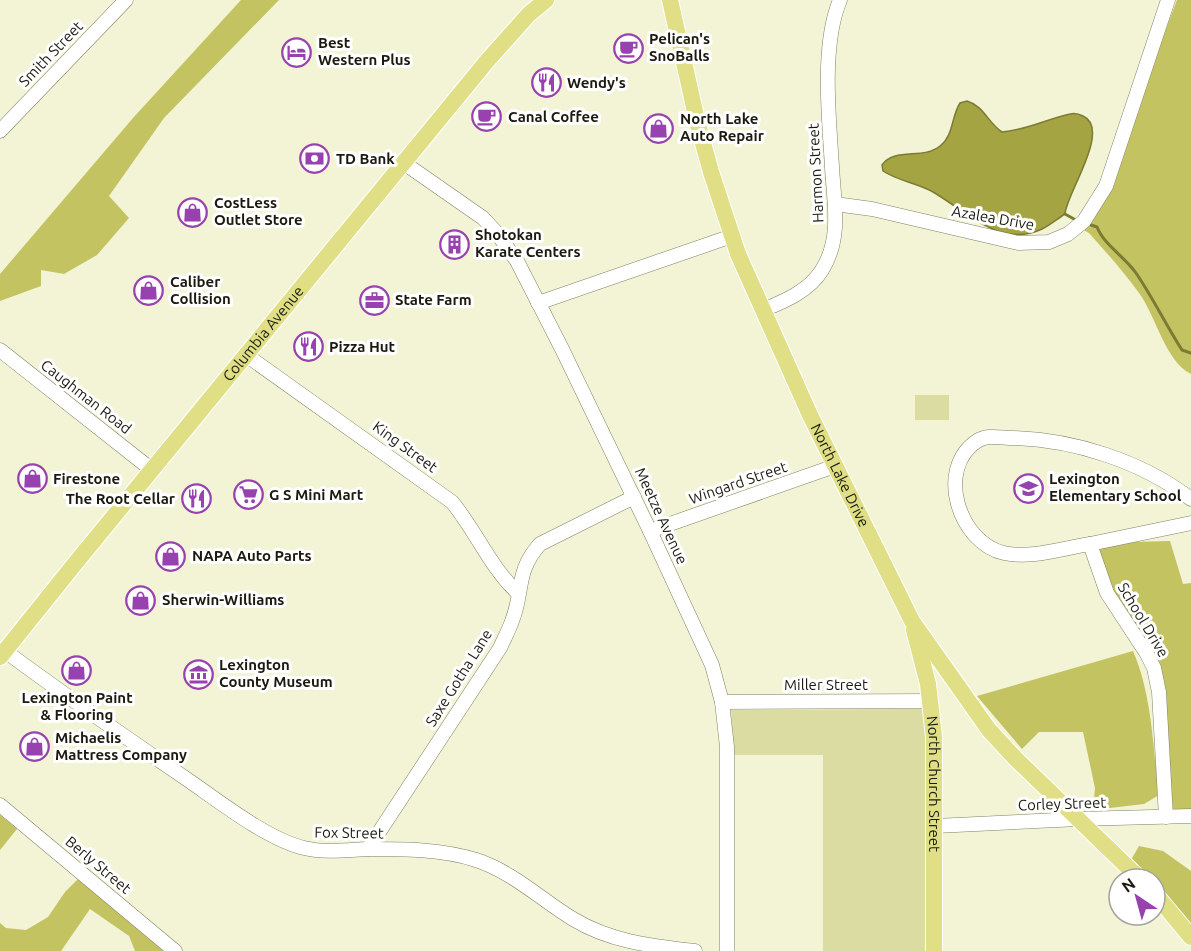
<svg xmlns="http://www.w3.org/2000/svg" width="1191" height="951" font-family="Ubuntu,sans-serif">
	<rect width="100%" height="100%" fill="#f3f4d6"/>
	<g fill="#dbdca2">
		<rect x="915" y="395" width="34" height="25"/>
		<polygon points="925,709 927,785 925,951 823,951 823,755 734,755 731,710"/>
	</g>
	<g fill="#c3c361">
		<polygon points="241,0 279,0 164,118 109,196 129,218 97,255 64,274 41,270 41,286 0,301 0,274 133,118"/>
		<path d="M1177,0H1191V374C1165,361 1156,316 1139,293C1124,272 1106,252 1089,233L1078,227L1106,186Z"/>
		<polygon points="1170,541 1183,584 1191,583 1191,812 1173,813 1165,692 1118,606 1094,543"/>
		<path d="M1133,651C1152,695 1153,747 1159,795L1144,804L1093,810L1095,788L1083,732H1039L1022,749L977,696Z"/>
		<polygon points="0,815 17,829 0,850"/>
		<polygon points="1139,846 1163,851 1191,871 1191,937 1155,894 1155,879 1140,879 1127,867"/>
		<polygon points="83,874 175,951 135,951 129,936 90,909 61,951 0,951 0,923 6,928 26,930 48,917 65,892"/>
	</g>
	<path fill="#a5a442" stroke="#7b7b33" stroke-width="1.5" d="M967,101C984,106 988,123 1002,132C1026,130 1047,119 1070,114C1074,113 1079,114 1083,116C1112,129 1066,194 1065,214C1057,219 1050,225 1042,229C1000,249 966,211 933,192C917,183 898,181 883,171L882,165C895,147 923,160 940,146C954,135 951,117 960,103Z"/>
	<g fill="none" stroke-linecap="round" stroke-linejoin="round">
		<g stroke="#7b7b33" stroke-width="3">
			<polyline points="1065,214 1074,219"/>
			<path d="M1091,225L1097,227C1104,245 1125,257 1136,273C1153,298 1166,325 1182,350L1191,353"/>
		</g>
		<defs>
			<g id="minor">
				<polyline points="0,131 126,0"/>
				<polyline points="404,163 483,218 496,232 517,261 562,349 650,531 712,665 722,702 727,747 727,951"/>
				<polyline points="835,204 872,209 1018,243 1049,242 1068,234 1084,221 1106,186 1168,0"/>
				<polyline points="538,303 732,236"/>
				<path d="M763,310C785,301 809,291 822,270C842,238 834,203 832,167C829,117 821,46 840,0"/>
				<polyline points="0,350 152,470"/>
				<path d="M246,355L452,502C476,531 490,567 518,593"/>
				<polyline points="650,531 835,466"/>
				<path d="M1090,544C1063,548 1031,559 1004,553C959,543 935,469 977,441C987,434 1001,438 1013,438C1075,440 1141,461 1191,499"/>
				<path d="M5,651C66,696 128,739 191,782C221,803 269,840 304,848C325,853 347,850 368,849C403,849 442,849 476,860C511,871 542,900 573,919C611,942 652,946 695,951"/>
				<polyline points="722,702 931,701"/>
				<polyline points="0,805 175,951"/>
				<polyline points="1166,817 1159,692 1154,668 1147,654 1107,593 1090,544 1191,523"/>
				<polyline points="935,826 1078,819 1191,816"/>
				<path d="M368,849L500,648C504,639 509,630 512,621C524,591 515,572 540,544L634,497"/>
			</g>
			<g id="major">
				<path id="s1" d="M670,0L698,125L711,172L738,254L810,415L912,621L989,730L1015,758L1140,879"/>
				<path id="s2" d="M914,630L928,684L934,737V951"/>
				<path id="s3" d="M0,657L73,566L487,61L529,14L546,0"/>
				<polyline points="1155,894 1191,937"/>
			</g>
		</defs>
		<use href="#minor" stroke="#808166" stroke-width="15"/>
		<use href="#major" stroke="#fff" stroke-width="18"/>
		<use href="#minor" stroke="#fff" stroke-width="14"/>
		<use href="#major" stroke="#e0df85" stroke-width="16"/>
	</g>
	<defs>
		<symbol id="cafe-ring" viewBox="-11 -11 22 22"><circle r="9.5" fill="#fff" stroke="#9842af" stroke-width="1.5"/><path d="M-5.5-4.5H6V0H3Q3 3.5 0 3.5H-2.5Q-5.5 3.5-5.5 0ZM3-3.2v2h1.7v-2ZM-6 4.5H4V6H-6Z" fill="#9842af"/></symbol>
		<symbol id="hotel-ring" viewBox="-11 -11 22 22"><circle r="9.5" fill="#fff" stroke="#9842af" stroke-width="1.5"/><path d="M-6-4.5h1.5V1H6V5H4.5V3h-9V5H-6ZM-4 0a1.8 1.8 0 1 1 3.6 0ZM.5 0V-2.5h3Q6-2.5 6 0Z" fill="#9842af"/></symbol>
		<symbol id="restaurant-ring" viewBox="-11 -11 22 22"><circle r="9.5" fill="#fff" stroke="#9842af" stroke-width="1.5"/><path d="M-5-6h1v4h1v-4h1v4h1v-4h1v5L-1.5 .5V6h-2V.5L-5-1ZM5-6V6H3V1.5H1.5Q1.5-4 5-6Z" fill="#9842af"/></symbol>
		<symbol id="shop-ring" viewBox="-11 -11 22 22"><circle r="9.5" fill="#fff" stroke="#9842af" stroke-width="1.5"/><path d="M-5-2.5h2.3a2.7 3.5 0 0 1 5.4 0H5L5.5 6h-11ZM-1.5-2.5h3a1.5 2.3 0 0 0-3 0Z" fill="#9842af"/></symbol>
		<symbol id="bank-ring" viewBox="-11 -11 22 22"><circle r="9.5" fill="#fff" stroke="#9842af" stroke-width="1.5"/><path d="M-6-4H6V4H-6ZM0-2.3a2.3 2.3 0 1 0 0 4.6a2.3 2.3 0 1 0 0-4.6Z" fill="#9842af"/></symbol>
		<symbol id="building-ring" viewBox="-11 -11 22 22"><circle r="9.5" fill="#fff" stroke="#9842af" stroke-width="1.5"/><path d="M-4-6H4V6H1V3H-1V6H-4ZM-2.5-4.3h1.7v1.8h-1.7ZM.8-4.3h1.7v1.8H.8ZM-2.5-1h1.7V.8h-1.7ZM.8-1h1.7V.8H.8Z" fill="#9842af"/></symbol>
		<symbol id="office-ring" viewBox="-11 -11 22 22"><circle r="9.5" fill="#fff" stroke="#9842af" stroke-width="1.5"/><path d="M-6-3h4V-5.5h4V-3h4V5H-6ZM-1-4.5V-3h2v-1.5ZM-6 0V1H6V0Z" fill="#9842af"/></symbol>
		<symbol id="school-ring" viewBox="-11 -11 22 22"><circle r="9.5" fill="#fff" stroke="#9842af" stroke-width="1.5"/><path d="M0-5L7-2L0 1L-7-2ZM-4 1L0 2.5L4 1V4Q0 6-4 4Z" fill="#9842af"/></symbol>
		<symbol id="supermarket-ring" viewBox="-11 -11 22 22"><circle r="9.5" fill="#fff" stroke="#9842af" stroke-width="1.5"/><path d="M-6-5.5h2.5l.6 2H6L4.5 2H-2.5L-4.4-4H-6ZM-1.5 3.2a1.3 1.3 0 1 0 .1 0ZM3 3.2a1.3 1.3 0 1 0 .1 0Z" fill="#9842af"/></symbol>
		<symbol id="museum-ring" viewBox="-11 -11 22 22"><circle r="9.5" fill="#fff" stroke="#9842af" stroke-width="1.5"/><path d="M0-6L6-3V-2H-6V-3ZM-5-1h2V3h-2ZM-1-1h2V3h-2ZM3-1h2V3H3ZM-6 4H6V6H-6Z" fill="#9842af"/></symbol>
	</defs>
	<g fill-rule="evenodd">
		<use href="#cafe-ring" x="612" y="32" width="33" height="33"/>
		<use href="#hotel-ring" x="280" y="36" width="33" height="33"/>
		<use href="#restaurant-ring" x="530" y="66" width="33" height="33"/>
		<use href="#cafe-ring" x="470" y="100" width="33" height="33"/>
		<use href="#shop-ring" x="642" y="112" width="33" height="33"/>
		<use href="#bank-ring" x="298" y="142" width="33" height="33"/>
		<use href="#shop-ring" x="176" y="196" width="33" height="33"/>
		<use href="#building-ring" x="438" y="228" width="33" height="33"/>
		<use href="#shop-ring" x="132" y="274" width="33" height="33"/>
		<use href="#office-ring" x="358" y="284" width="33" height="33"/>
		<use href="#restaurant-ring" x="292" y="330" width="33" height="33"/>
		<use href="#shop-ring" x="16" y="462" width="33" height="33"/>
		<use href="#school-ring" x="1012" y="472" width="33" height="33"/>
		<use href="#supermarket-ring" x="232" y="478" width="33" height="33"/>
		<use href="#restaurant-ring" x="180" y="482" width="33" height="33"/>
		<use href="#shop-ring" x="154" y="540" width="33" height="33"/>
		<use href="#shop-ring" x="124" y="584" width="33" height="33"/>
		<use href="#shop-ring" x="60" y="654" width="33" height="33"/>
		<use href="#museum-ring" x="182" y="658" width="33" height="33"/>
		<use href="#shop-ring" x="18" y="730" width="33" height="33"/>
	</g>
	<g text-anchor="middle" stroke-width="6" stroke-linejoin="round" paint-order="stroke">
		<g font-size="15" font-weight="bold" fill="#1a1a0f" stroke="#fff" text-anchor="start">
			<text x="649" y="44">Pelican's<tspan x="649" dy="17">SnoBalls</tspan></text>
			<text x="318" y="48">Best<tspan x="318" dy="17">Western Plus</tspan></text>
			<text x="567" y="88">Wendy's</text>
			<text x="508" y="122">Canal Coffee</text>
			<text x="680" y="124">North Lake<tspan x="680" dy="17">Auto Repair</tspan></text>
			<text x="336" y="164">TD Bank</text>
			<text x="214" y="208">CostLess<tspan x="214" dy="17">Outlet Store</tspan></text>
			<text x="475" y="240">Shotokan<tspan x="475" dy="17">Karate Centers</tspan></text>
			<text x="170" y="287">Caliber<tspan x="170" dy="17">Collision</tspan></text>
			<text x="395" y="305">State Farm</text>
			<text x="329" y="352">Pizza Hut</text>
			<text x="53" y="484">Firestone</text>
			<text x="1049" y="484">Lexington<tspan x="1049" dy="17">Elementary School</tspan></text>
			<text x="269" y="500">G S Mini Mart</text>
			<text x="175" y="504" text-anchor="end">The Root Cellar</text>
			<text x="192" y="561">NAPA Auto Parts</text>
			<text x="162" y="605">Sherwin-Williams</text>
			<text x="219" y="670">Lexington<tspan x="219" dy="17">County Museum</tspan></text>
			<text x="77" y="703" text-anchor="middle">Lexington Paint<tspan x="77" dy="17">&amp; Flooring</tspan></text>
			<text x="55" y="743">Michaelis<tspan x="55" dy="17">Mattress Company</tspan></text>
		</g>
		<g font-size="15" fill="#1a1a0f" stroke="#fff">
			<text transform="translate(51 54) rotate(-46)" y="5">Smith Street</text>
			<text transform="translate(816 173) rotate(-93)" y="5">Harmon Street</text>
			<text transform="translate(993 218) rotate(10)" y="5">Azalea Drive</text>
			<text dy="5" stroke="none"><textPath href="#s3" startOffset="417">Columbia Avenue</textPath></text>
			<text transform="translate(86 397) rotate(38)" y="5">Caughman Road</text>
			<text transform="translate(405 447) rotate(36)" y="5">King Street</text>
			<text dy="5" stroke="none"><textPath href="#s1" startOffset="507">North Lake Drive</textPath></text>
			<text transform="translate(738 483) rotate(-19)" y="5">Wingard Street</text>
			<text transform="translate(661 516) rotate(65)" y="5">Meetze Avenue</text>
			<text transform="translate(1143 620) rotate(59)" y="5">School Drive</text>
			<text transform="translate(459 678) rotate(-58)" y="5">Saxe Gotha Lane</text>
			<text x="826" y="690">Miller Street</text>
			<text dy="5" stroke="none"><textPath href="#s2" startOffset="156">North Church Street</textPath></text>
			<text transform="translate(1062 804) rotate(-2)" y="5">Corley Street</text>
			<text transform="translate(349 833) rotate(1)" y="5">Fox Street</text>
			<text transform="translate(98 865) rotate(40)" y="5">Berly Street</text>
		</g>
	</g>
	<g transform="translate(1137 897) rotate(324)"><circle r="28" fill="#ffffff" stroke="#a3a39f" stroke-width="1.5"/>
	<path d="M0-4.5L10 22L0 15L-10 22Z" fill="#9842af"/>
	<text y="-9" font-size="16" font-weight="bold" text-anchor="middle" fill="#1a1a0f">N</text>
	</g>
</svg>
